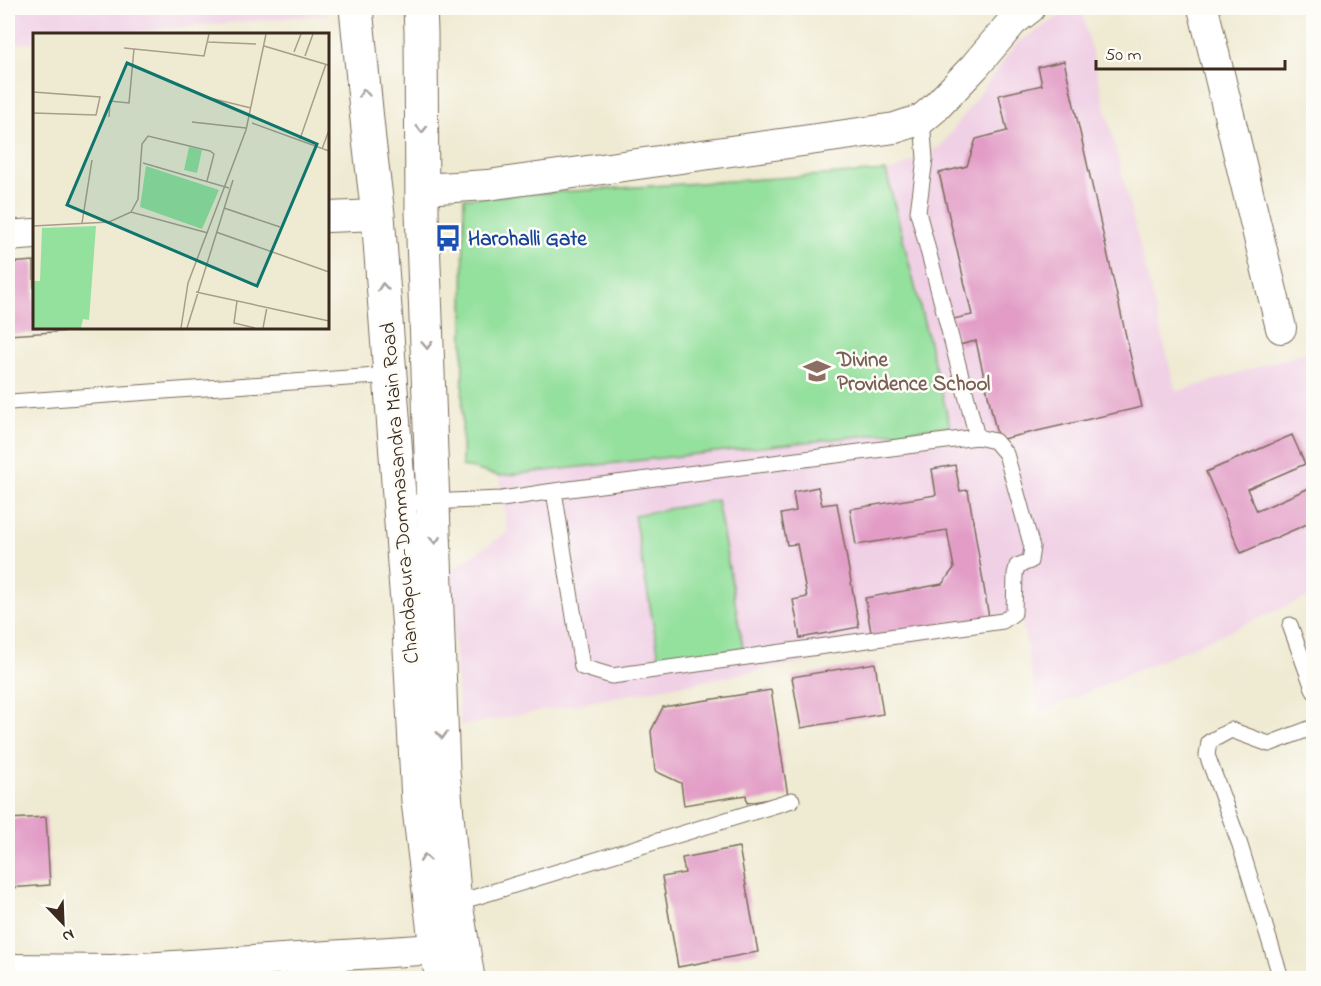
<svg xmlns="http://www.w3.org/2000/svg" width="1321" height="986" font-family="'Indie Flower',sans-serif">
	<rect width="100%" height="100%" fill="#fdfcf7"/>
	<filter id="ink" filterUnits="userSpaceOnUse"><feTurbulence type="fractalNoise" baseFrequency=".0167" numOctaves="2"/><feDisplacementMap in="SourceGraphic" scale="12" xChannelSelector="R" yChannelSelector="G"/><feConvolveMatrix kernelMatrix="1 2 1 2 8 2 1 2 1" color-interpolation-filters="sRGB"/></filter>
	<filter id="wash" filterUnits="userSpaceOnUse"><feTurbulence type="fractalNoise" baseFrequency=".008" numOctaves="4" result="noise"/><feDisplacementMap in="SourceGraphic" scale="24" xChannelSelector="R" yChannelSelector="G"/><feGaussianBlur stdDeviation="1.35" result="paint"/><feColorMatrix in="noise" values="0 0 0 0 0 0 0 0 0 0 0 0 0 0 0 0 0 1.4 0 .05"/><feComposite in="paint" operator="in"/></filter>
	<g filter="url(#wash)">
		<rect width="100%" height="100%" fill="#efead2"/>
		<g fill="#f0d0e5">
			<polygon points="8,8 327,8 328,14 113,34 34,34 34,42 8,45"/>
			<polygon points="1074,8 1081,8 1176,392 1313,350 1313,595 1039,713 1022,622 460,726 450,570 508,532 499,476 462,466 464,198 893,171 941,146 1017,43"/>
		</g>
		<g fill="#94e09d" stroke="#68855e" stroke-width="1.5">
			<polygon points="886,171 950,426 499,476 462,466 464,198"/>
			<polygon points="717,500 743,648 660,663 634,515"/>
		</g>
		<g id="blocks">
			<g fill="#e29cc6">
				<polygon points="1064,61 1142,407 998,440 976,341 959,345 953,319 972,315 939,173 967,166 976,139 1007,131 999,95 1042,85 1038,67"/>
				<polygon points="34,261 34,327 100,327 100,329 8,335 8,263"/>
				<polygon points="1292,435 1305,464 1247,489 1257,511 1314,486 1314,521 1241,553 1206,472"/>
				<polygon points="955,465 960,491 968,490 989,618 872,638 865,598 942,584 954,568 947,530 856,545 850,509 936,495 932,469"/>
				<polygon points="818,487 822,505 837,503 859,627 800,638 793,600 807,597 797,544 787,545 781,514 796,511 793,492"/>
				<polygon points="875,663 883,714 801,728 792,677"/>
				<polygon points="771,690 788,796 747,803 746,795 684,805 681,783 655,771 651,731 663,707"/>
				<polygon points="46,817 50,885 9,888 8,819"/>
				<polygon points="739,847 758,952 678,967 662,877 685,873 682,858"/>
			</g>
		</g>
	</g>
	<g filter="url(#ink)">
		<use href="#blocks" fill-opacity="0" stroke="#7a6d5d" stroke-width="1.5"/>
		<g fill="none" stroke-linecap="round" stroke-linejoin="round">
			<defs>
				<g id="service">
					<polyline points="922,119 925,159 918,212 977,437"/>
					<polyline points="10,402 390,375"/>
					<polyline points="400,503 502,499 554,491 977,437 995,441 1006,454 1032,547 1030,561 1017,566 1015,574 1014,613 1003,621 612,676 582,667 554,491"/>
					<polyline points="1290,625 1314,691"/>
					<polyline points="456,903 792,800"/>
					<polyline points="1281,978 1240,845 1207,755 1209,742 1231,730 1269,744 1314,727"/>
				</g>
				<g id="minor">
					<polyline points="1203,8 1281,328"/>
					<polyline points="422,189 488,185 895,128 922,119 935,108 975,66 1013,21 1030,8"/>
					<polyline points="327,217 378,215"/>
					<polyline points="8,236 34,234"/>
					<polyline points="8,969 112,970 436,949"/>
				</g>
				<g id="secondary">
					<polyline points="356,8 369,140 378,215 390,375 409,630 418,801 436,949 442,978"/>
					<polyline points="420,8 421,32 422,212 443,771 454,892 468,978"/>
				</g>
			</defs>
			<use href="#service" stroke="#7a6d5d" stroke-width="17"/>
			<use href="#minor" stroke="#7a6d5d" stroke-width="32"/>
			<use href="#secondary" stroke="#7a6d5d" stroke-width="35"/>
			<use href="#service" stroke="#fff" stroke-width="15"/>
			<use href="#minor" stroke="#fff" stroke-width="30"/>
			<use href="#secondary" stroke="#fff" stroke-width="33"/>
		</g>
		<defs><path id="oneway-chevron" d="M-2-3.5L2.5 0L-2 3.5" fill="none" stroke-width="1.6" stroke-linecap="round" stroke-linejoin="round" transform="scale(1.5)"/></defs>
		<g stroke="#a79f9a">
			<use href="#oneway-chevron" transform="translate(364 93) rotate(-95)"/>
			<use href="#oneway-chevron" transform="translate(422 129) rotate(90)"/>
			<use href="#oneway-chevron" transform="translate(383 287) rotate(-94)"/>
			<use href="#oneway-chevron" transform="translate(427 345) rotate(88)"/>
			<use href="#oneway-chevron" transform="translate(435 540) rotate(88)"/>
			<use href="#oneway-chevron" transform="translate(442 735) rotate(88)"/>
			<use href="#oneway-chevron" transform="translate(425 858) rotate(-97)"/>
		</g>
	</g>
	<defs>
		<symbol id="bus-bare" viewBox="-9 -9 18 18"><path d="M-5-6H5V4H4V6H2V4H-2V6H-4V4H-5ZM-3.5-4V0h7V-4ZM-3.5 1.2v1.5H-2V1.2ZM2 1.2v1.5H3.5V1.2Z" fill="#1a4fb4" stroke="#fdfcf7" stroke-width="2.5" paint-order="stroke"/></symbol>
		<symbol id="school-bare" viewBox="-9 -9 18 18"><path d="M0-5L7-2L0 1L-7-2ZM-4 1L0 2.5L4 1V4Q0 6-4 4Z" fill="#8d6e63" stroke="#fdfcf7" stroke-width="2.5" paint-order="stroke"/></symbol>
	</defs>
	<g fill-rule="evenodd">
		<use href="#bus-bare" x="429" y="219" width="38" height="38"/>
		<use href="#school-bare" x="798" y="352" width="38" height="38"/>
	</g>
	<g text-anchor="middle" stroke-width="5" stroke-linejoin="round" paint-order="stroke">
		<g font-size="21" font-weight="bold" fill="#164399" stroke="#fdfcf7" text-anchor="start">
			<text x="468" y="245">Harohalli Gate</text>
		</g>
		<g font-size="21" font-weight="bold" fill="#785e54" stroke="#fdfcf7" text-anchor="start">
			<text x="837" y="366">Divine<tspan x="837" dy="24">Providence School</tspan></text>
		</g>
		<g font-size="21" fill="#3b2a1e" stroke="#fdfcf7">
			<text transform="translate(399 493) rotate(-94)" y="7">Chandapura-Dommasandra Main Road</text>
		</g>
	</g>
	<g transform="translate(33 33)">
		<rect width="296" height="296" fill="#efead2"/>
		<path d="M156,114L169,117L164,140L151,137ZM113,133L186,157L169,196L107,174ZM63,193L56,287L50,286L48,295H0V248H7L9,195Z" fill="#94e09d"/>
		<path fill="none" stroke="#a79d8a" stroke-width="1.5" d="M175,9L223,11M231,13L295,32M91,15L171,23L176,1M261,19L268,1M272,23L280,1M0,59L67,64L63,82L0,80M173,64L218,75M76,84L77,68L96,70L101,16M159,89L213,95M219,90L296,118M267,106L293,31M289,116L296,97M110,130L196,155M191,175L247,194M98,179L105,166L109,111L115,103L177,118L181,121L174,148M49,190L59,127M0,193L76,189L98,179L175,200M183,199L296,239M163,259L296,288M204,268L201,290L222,295M148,295L155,250L213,97L233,1M154,295L200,147M230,295L234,274"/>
		<path fill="#0f766e" fill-opacity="0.15" stroke="#0f766e" stroke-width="3" d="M94,30L284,111L224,253L34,172Z"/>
		<rect width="296" height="296" fill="none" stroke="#3b2a1e" stroke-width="3"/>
	</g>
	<rect width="1321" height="986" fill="none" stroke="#fdfcf7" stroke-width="30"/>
	<g transform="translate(63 923) rotate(157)" stroke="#fdfcf7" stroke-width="4.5" paint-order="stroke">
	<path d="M0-4.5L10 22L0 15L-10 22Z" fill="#3b2a1e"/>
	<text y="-9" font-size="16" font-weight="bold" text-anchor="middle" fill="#3b2a1e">N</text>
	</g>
	<path d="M1096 60v9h189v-9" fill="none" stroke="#3b2a1e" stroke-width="3"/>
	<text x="1105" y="60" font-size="18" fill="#3b2a1e" stroke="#fdfcf7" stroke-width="4.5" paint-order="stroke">50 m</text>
</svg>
